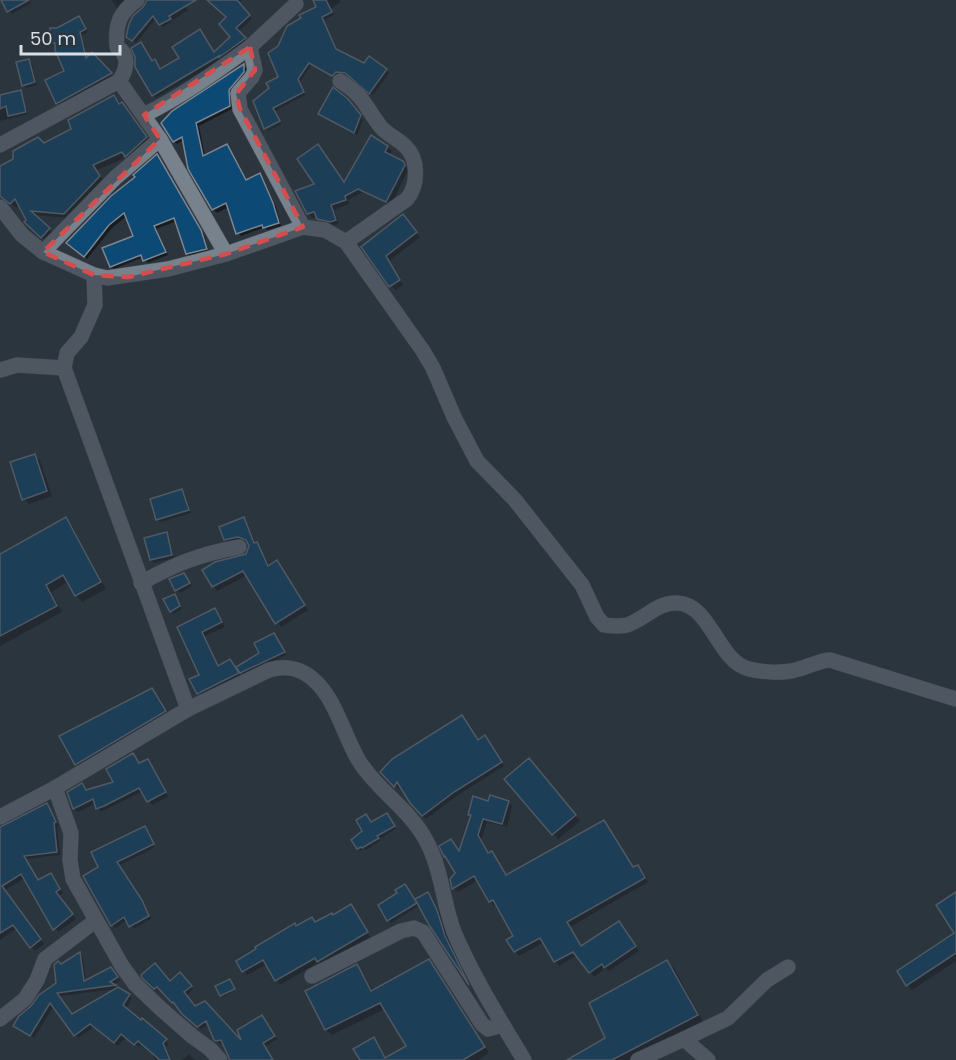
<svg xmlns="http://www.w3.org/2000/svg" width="956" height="1060" font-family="Poppins,sans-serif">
	<rect width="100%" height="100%" fill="#2c353e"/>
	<g fill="#0007">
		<polygon points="3,0 29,0 31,3 12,14"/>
		<polygon points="112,0 128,0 118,9"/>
		<polygon points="157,0 181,0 188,10 163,27 156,18 136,43 128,36"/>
		<polygon points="209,0 242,0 237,3 252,19 238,32 248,41 221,60 156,98 153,95 153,62 155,61 161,70 215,54 232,37 228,17"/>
		<polygon points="314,0 339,0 341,2 330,9 334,15 324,20 338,51 365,65 386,70 389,73 373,95 349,75 340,74 335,78 312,64 300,82 305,95 275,111 279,120 265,127 280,78 319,8"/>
		<polygon points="81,20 88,32 82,35 87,59 92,55 114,77 60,105 58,103 66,72 56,45 51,42 58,30"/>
		<polygon points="29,61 32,64 37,85 26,88 23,85"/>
		<polygon points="243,66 246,68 246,75 231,93 232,109 199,126 205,156 227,146 247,181 260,175 263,178 276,207 281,226 267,230 265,227 241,236 238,233 229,207 217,213 213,209 190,168 184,140 177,144 174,141"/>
		<polygon points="20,92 23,95 28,114 0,121 0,97"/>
		<polygon points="114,96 127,109 151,143 131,161 127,157 97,170 104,182 69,218 33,215 54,234 47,242 26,222 28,221 20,205 16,208 0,194 0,168 73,129"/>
		<polygon points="351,104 363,120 357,135 320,114"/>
		<polygon points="280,122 281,124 268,131 267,130"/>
		<polygon points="388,147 392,151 389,156 403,163 408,170 391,205 363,192 348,200 349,204 334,210 339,224 335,225 323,223 317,216 313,218 308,213"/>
		<polygon points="157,156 204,235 209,252 190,257 187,254 177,221 156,229 168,255 148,263 144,257 114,269 111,266 135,237 127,216 112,228 87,259 70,246"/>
		<polygon points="407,221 420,237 389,261 403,285 395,290 363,247"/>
		<polygon points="35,455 40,461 52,496 29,504 24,499"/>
		<polygon points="182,491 185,494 191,513 161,522 157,519"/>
		<polygon points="65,519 72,526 106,589 82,602 76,595 68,582 51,592 62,612 0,646 0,555"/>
		<polygon points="243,519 247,523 256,544 260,548 270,567 281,566 308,610 281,627 247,575 217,591 204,570 247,555 250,546 249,543 243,541 230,543 225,539"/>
		<polygon points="166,534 169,537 174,558 154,563 151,560"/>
		<polygon points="184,574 192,586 180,593 177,590"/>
		<polygon points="174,596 182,609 174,614 171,611"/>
		<polygon points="215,610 225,627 205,636 219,667 230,660 236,668 261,653 274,634 286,655 244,675 238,669 242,678 202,697 198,693 201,675 179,627"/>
		<polygon points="152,690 159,697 171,718 83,771 76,764"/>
		<polygon points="462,717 479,741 488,741 504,766 458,795 426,819 411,802 401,786 399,789 382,772"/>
		<polygon points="133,755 140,765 148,761 151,764 168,797 152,805 143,791 101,812 96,803 78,812 74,808 69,793 82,785 87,792 115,783"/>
		<polygon points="534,765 580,821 558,839 506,779"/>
		<polygon points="489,802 508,802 512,806 507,827 487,822 481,840 489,854 492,853 496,857 507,876 604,822 634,869 637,867 642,871 648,882 570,927 582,947 623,927 639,951 609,971 606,968 594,977 578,955 559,966 544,942 519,956 508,940 515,937 497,904 494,906 490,901 478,880 458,892 454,888 457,873 451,840 460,853 472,816 470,814"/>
		<polygon points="47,805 59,826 57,827 60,855 26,859 39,881 51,875 54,878 63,893 58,896 76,919 58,932 25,878 5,890 44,944 35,951 17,928 0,940 0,828"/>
		<polygon points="387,815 396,829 379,839 380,841 366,850 364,848 361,851 358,848 364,831 366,816 372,823"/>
		<polygon points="145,830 154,848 118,866 145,905 151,919 134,929 127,920 115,928 112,925 100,868"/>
		<polygon points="405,885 415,901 427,894 432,899 442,917 457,959 469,982 420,905 391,923 389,920 380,906 399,894"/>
		<polygon points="351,906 370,937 323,965 319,962 280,985 267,964 247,975 238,962 297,928 333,916"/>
		<polygon points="956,934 956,961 912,990 908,985"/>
		<polygon points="80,954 83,957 86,981 115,972 120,981 112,985 117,989 59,996 73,1016 129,995 132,998 126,1009 169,1044 166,1047 171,1060 155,1060 151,1050 142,1043 139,1047 126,1037 118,1046 95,1026 78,1038 54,1006 34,1038 19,1029 58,983 61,966"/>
		<polygon points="429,961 434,967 489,1053 478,1060 361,1060 373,1039 379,1045 386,1059 408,1047 385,1009 332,1035 326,1030 307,991 356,966 362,972 373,991"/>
		<polygon points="667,962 674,968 703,1022 631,1060 577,1060 607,1039"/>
		<polygon points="180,974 193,989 186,996 195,1008 245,1046 265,1019 277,1039 265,1047 272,1060 231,1060 224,1042 220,1044 215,1039 209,1024 201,1029 161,989 158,991 143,975 171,983"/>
		<polygon points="230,982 235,990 223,997 217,987"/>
		<polygon points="189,1054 195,1060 182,1060"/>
	</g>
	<g fill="#0c4975" stroke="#7c8690" stroke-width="1.5">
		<polygon points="1,0 29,0 7,12"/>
		<polygon points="147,0 196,0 169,16 171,19 159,25 153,16 132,41 126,37 129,24 133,16 143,7"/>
		<polygon points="207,0 237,0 250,15 236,28 246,38 218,58 219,56 152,96 135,67 135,57 131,48 141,42 152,61 155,59 160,69 179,58 172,47 200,29 214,52 230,37 219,24 226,17"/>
		<polygon points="313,0 326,0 332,12 322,17 336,49 364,63 369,56 387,69 369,94 345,73 336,72 332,76 309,63 298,79 304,92 273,108 280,121 264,129 253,101 269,88 266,83 278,77 268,53 278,46 287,26 301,18 299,15 316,7"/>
		<polygon points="79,16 86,29 80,32 86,58 92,52 112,73 56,104 45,80 64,71 55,50 55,43 49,43 50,28 57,28"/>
		<polygon points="29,59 35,82 22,86 16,62"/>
		<polygon points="244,64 244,72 229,90 230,106 196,123 203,156 227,144 246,180 260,173 273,203 279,223 263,228 262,225 236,234 226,203 212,210 188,169 182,137 173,142 161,123 172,111"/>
		<polygon points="333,87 348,99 361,115 354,133 318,114"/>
		<polygon points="21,90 26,112 8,116 6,106 0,109 0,95"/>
		<polygon points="114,95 119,104 122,102 147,137 125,157 122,152 93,165 100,176 64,214 31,211 50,228 41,238 24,222 26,220 15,199 10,204 0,196 0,166 13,159 13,151 38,137 44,143 71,129 68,120"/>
		<polygon points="371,135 388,146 385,152 403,161 405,165 386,202 358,189 345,196 346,200 331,205 336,220 330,222 317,219 314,212 307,214 295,191 314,184 297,159 318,144 344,182"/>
		<polygon points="157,154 201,230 207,249 186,254 174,218 154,226 166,252 143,261 141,255 110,267 102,248 133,236 124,213 109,225 84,257 66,243 111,196 135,177 133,175"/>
		<polygon points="403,214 417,232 386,256 400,280 389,287 361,247"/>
		<polygon points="35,454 47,491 22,500 10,462"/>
		<polygon points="182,489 189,510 156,520 150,499"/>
		<polygon points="66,517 101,582 75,596 63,575 46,585 57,606 0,636 0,554"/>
		<polygon points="244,517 254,543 257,542 268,566 277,560 305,605 275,624 243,571 212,587 202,570 215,562 246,554 249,546 246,540 238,537 224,540 219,527"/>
		<polygon points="167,532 172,555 150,560 144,538"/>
		<polygon points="184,573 190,583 175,591 169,579"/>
		<polygon points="175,594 180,606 170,612 163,599"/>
		<polygon points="215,608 222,622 202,632 218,666 230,659 239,673 197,694 189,679 199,675 177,627"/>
		<polygon points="274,633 285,652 240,673 236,667 259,653 254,643"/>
		<polygon points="152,688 166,711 75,765 59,736"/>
		<polygon points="462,715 478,740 485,735 502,762 454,792 422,816 410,803 397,782 394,787 380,772 392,759"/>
		<polygon points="133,753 139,763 148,759 166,792 147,802 139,788 104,806 96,809 93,799 73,809 67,792 82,783 86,790 113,782 106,769"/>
		<polygon points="529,758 576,815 552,835 504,779"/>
		<polygon points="490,795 509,801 502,824 483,819 478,835 488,853 492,851 506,875 604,820 633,867 638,865 645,878 567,922 581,946 619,921 636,946 604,968 602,964 589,973 573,952 554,962 540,938 514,952 506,940 513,936 493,900 489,902 474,876 452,889 450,879 455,873 445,856 444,857 439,846 451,839 459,851 471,815 468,815 473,796 488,801"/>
		<polygon points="47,803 56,822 54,823 57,852 24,856 38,880 51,873 60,889 56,892 73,914 53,930 21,874 2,886 41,939 30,948 13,925 0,933 0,827"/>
		<polygon points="387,813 395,826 377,836 379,838 362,848 361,847 357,849 351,840 362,831 356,820 366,814 371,822"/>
		<polygon points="145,826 154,844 117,862 142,900 149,916 129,927 124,917 111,926 83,876 98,867 91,852"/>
		<polygon points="405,884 417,903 387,921 378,905 397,893 395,890"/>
		<polygon points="428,892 437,910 445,936 469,985 429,925 415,899"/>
		<polygon points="956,892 956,953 906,986 897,971 954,933 936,905"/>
		<polygon points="351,904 368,932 317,962 315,958 275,981 263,960 242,972 236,961 256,949 255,947 295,923 296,926 312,917 315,922 332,913 333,915"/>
		<polygon points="80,952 84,981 111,967 118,977 110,982 116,985 57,993 72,1014 118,987 130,994 123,1005 141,1020 142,1018 167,1039 163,1043 170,1060 160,1060 138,1041 134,1045 121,1034 114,1043 90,1024 74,1036 50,1003 30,1036 13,1026 19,1016 31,1006 39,995 56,983 54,965 58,961 61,964"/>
		<polygon points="429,959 485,1047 463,1060 360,1060 353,1049 374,1037 385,1058 406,1046 380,1003 325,1030 305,991 357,964 371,991"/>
		<polygon points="667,960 698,1015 612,1060 567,1060 605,1038 589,1003"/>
		<polygon points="155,963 170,981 180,972 192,986 184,992 195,1006 205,1001 241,1040 237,1030 262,1015 275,1036 263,1043 273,1060 230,1060 221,1040 216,1041 214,1040 206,1021 197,1027 182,1014 173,1002 172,1003 157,987 154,989 142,978 141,975"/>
		<polygon points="230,979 235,989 220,996 215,986"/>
	</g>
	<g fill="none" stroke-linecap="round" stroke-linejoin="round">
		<defs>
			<g id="minor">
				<path d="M137,0C119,13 115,25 117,47C130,55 127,70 119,81L160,139L226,254"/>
				<polyline points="296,4 250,47 255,70 252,77 238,93 240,109 303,227"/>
				<path d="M340,81C364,96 365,106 380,126C387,135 399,139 406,147C419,160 418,186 407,199L346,242"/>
				<path d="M144,115C182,96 216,72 250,47"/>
				<polyline points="0,145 119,81"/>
				<path d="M0,207L22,235L43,252L94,275L107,278L168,269L226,254L303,227L325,230L346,242L423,351L433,368L454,417L477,461L515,500L582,585L597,617L604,625C612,626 619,627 627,625C644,620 657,602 677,603C711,604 717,661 749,669C762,672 778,673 791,671C805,669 816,661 830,660L956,699"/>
				<polyline points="43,252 115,178 160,139"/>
				<polyline points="94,275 95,305 81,337 67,353 64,368 188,709"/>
				<polyline points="0,370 17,365 64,368"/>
				<path d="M141,583C175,564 200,554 239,547"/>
				<polyline points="55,788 71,833 70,860 73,879 122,966 135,984 160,1008 192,1036 210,1049 220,1060"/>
				<path d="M0,817L55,788L188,709L269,670C287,665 301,668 315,681C336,700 344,736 359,761C379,793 410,808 428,844C442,872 443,903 454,932C472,975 500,1020 524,1060"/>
				<polyline points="312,976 401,931 414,928 423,932 482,1024 488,1029 502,1025"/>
				<polyline points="0,1019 25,999 37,980 45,959 95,921"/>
				<polyline points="684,1039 728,1018 767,980 788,967"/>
				<polyline points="638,1060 684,1039 708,1060"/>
			</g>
		</defs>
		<use href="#minor" stroke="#4b535b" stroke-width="16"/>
		<use href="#minor" stroke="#78828c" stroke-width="15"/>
	</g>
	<path d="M0 0H956V1060H0ZM250,47L255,70L236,94L240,109L303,227L226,254L128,277L94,275L43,252L160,139L144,115Z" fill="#2c353e" fill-opacity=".55" fill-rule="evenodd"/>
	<path fill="none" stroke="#d74d4e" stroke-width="4.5" stroke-dasharray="12 8" stroke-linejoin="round" d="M250,47L255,70L236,94L240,109L303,227L226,254L128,277L94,275L43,252L160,139L144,115Z"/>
	<path d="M21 45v9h99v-9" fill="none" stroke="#dadfe5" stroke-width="3"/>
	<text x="30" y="45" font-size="18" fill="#dadfe5" stroke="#2c353e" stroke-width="4.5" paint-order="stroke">50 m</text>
</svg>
